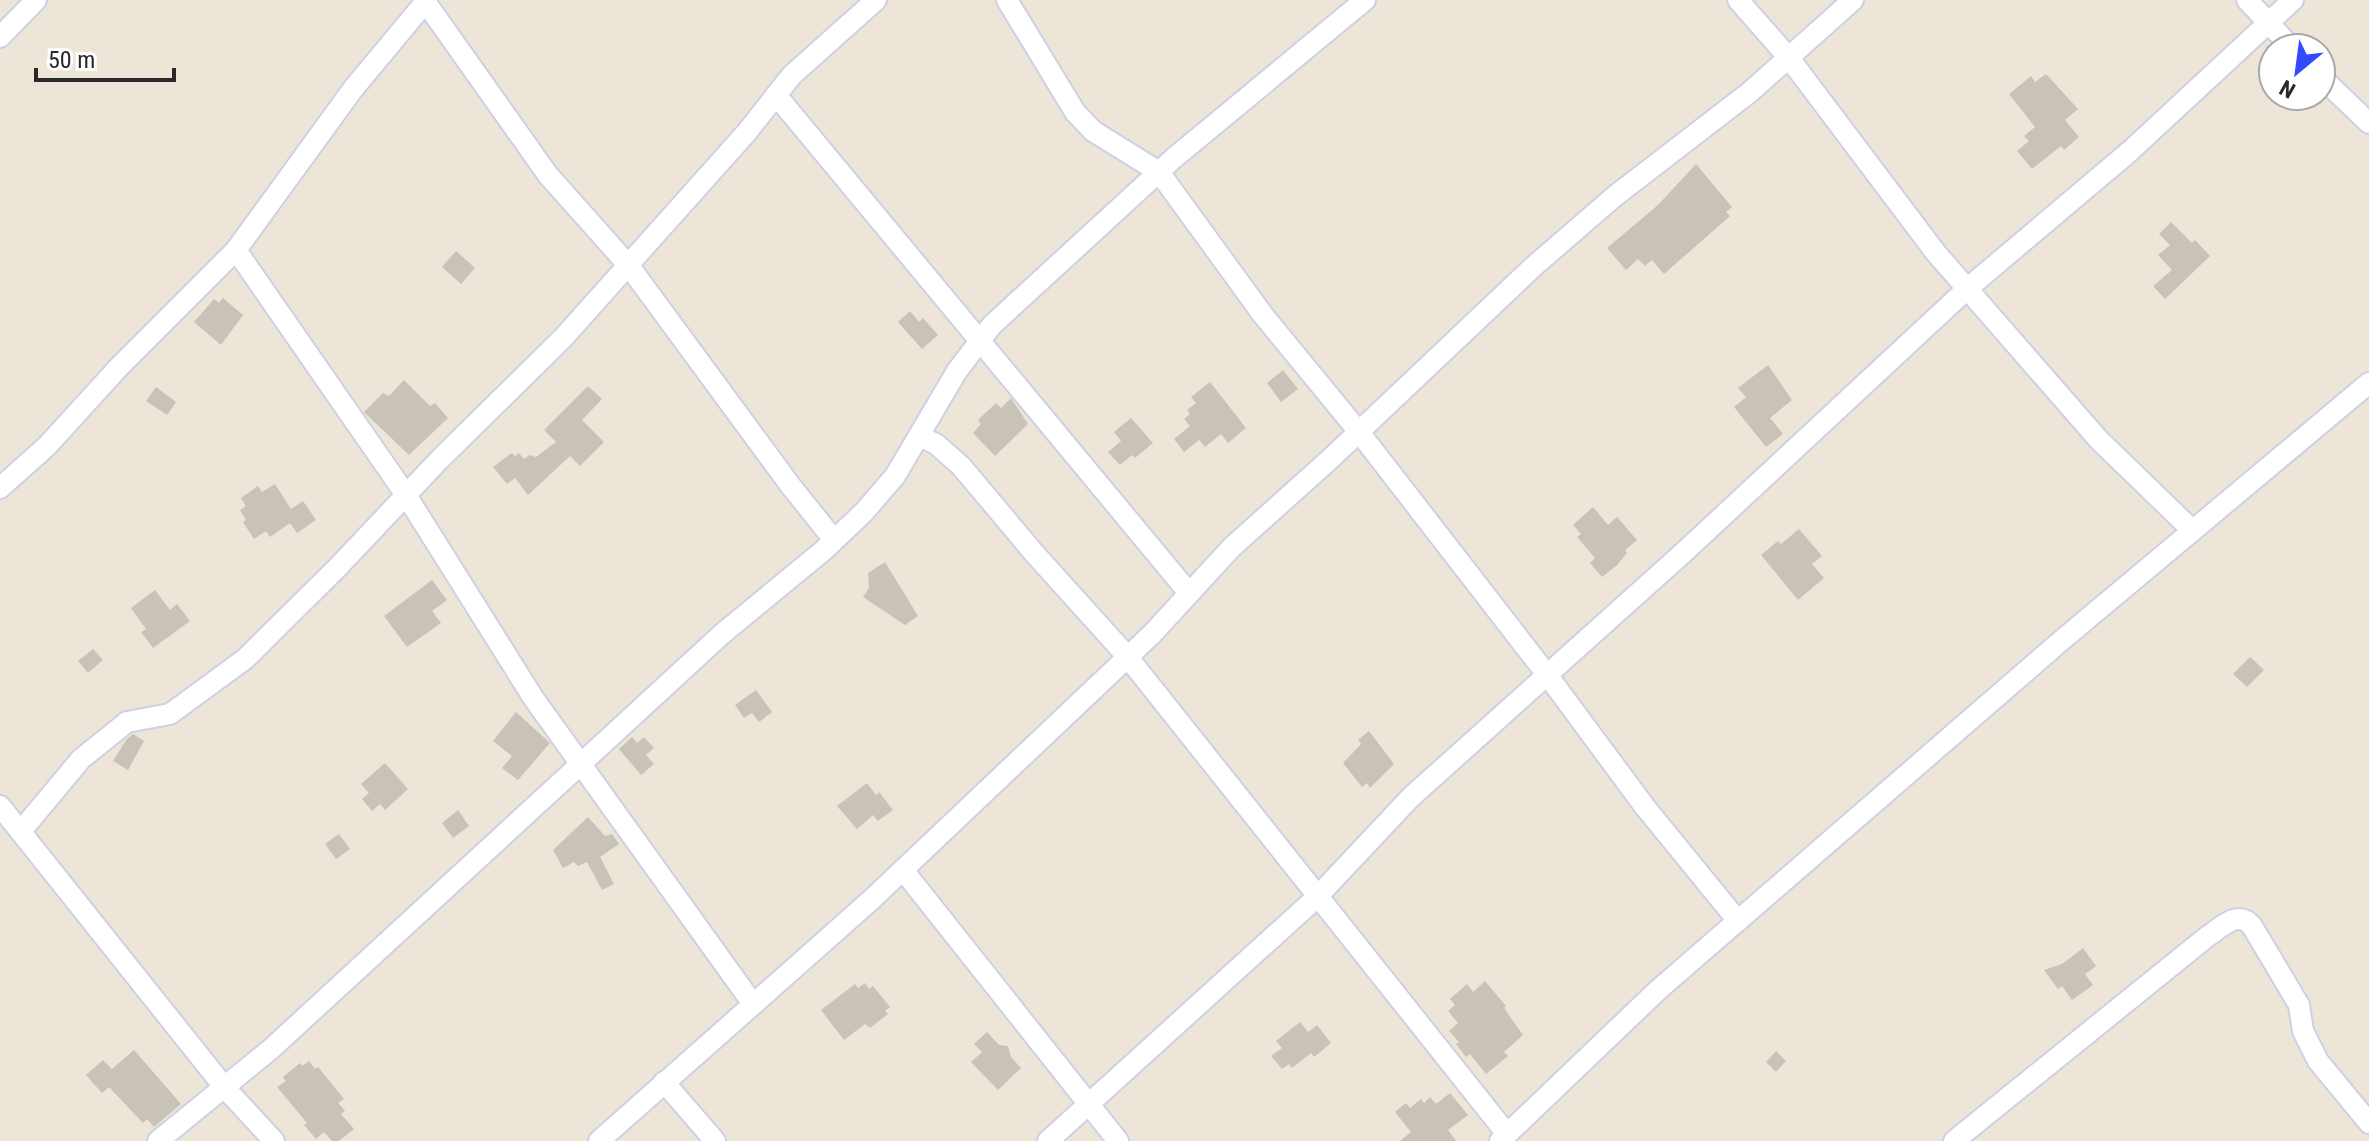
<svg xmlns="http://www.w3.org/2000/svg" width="2369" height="1141" font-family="'Roboto Condensed',sans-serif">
	<rect width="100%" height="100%" fill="#ede5d8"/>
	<g fill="#c8c2b8">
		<polygon points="2046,74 2078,109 2065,120 2079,137 2064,150 2061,146 2032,169 2017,151 2029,141 2024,136 2035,127 2009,94 2031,76 2035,82"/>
		<polygon points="1696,164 1732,207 1726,212 1730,216 1664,274 1652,260 1645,266 1638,259 1626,270 1607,248 1658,205"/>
		<polygon points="2171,222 2192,243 2195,240 2210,256 2165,299 2153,286 2172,270 2158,255 2170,245 2159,234"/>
		<polygon points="456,251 475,268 461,284 442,267"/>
		<polygon points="223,298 243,315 221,345 194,322 214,299 219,303"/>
		<polygon points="910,311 919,322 923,318 938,335 922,349 898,322"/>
		<polygon points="1768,365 1792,400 1770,418 1783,434 1766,447 1734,407 1746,397 1738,388"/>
		<polygon points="1283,370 1298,389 1281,402 1267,383"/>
		<polygon points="404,380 430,406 435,403 448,418 409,455 364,412 383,393 389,396"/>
		<polygon points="1210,382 1246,428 1228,443 1221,434 1205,447 1199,440 1184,452 1174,439 1190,426 1184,419 1190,414 1187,410 1196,403 1191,397"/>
		<polygon points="588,386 602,399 582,420 604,442 580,466 570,456 528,495 515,478 507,484 493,467 512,453 515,456 519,453 524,459 530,455 536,457 556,442 544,430"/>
		<polygon points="156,387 176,402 167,415 146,401"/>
		<polygon points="1011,398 1028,424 995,456 973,433 981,424 978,420 996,403 1001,408"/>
		<polygon points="1131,418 1153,443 1135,458 1132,455 1120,465 1108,452 1121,441 1114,432"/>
		<polygon points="275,484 291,509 303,501 316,520 297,533 290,523 270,537 266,531 254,539 243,522 246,520 240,510 246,506 241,498 258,486 262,492"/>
		<polygon points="1593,507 1608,525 1617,517 1637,540 1625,550 1627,553 1617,565 1602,577 1590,563 1595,558 1577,537 1581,534 1573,525"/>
		<polygon points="1799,529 1822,556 1812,564 1824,578 1798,600 1761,555 1778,541 1781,544"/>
		<polygon points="885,562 918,616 905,625 863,597 869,588 868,573"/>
		<polygon points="432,580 447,600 432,611 441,623 407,647 384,616"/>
		<polygon points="155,590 170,610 177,604 190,621 153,648 141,632 146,629 131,608"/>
		<polygon points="93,649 103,660 88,673 78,661"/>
		<polygon points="2250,657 2264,670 2247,687 2233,674"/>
		<polygon points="756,690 772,712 759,722 752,713 744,718 735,705"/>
		<polygon points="516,712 550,743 518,780 502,768 512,756 493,741"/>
		<polygon points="1369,731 1394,764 1370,788 1367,783 1362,787 1343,763 1361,744 1358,740"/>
		<polygon points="133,734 144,741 128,770 113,761 126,740"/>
		<polygon points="632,737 637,743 644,737 654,748 646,755 654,764 641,775 619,749"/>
		<polygon points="385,763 408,789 385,810 380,804 372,811 362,799 369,793 361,784"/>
		<polygon points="867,783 876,795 879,792 893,810 878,821 873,815 857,829 837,806"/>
		<polygon points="458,810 469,826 453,838 442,823"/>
		<polygon points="588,817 605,836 612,834 619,844 600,857 614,884 602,890 587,862 578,866 574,862 563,868 553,850"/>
		<polygon points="339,834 350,849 336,859 325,844"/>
		<polygon points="2083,948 2096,966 2085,974 2093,985 2072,1000 2062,986 2058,989 2044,970 2062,964"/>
		<polygon points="1485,981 1506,1006 1504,1008 1523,1035 1504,1052 1508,1056 1486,1074 1470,1054 1466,1057 1456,1044 1459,1042 1449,1031 1458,1023 1448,1011 1455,1005 1450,999 1467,984 1473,992"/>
		<polygon points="865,983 869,989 873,986 890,1007 885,1011 888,1014 870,1028 865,1024 844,1040 821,1010 855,984 858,988"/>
		<polygon points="1300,1022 1308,1032 1317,1025 1331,1043 1314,1057 1311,1053 1292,1068 1289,1064 1282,1069 1271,1056 1282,1048 1276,1041"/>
		<polygon points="987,1032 999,1045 1008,1046 1011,1057 1021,1068 998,1090 971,1062 982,1052 974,1044"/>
		<polygon points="134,1050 181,1104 154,1127 147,1119 143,1123 109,1087 102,1093 86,1075 103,1060 112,1069"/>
		<polygon points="1776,1051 1786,1061 1776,1072 1766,1062"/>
		<polygon points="309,1061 315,1069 318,1067 344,1099 338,1103 345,1111 341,1114 354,1129 339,1141 332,1141 324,1132 316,1139 304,1125 307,1123 277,1087 286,1081 283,1077 300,1063 302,1066"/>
		<polygon points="1450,1093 1468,1115 1448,1130 1456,1141 1400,1141 1411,1132 1395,1112 1406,1103 1410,1108 1421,1099 1424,1103 1430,1097 1436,1104"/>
	</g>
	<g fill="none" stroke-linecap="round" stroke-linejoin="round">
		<defs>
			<g id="minor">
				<polyline points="424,0 548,175 629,266 790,485 834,540"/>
				<polyline points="1007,0 1075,112 1093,131 1159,172 1263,315 1359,432 1548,676 1645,807 1738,921"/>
				<polyline points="1738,0 1789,58 1936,253 2099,440 2192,530"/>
				<polyline points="2247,0 2292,48"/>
				<polyline points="0,37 36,0"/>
				<polyline points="2321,77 2369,123"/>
				<polyline points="776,95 1189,593"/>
				<polyline points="236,250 406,495 534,699 753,1004"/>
				<polyline points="919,436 936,444 961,466 1034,553 1126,655 1507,1134"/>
				<polyline points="0,488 47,446 119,367 236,250 353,89 427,0"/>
				<polyline points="0,806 225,1088 274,1141"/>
				<polyline points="21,831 81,759 127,722 170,714 245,659 337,568 440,459 563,338 747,132 792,75 876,0"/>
				<polyline points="903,870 1118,1141"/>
				<polyline points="664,1082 715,1141"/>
				<polyline points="158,1141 271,1049 722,634 824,550 864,512 895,476 957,371 992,325 1174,158 1365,0"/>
				<polyline points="599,1141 871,900 1152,634 1232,547 1328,461 1533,267 1615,196 1750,92 1853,0"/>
				<polyline points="1048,1141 1317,897 1411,797 1683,553 1968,288 2129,152 2293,0"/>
				<polyline points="1500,1141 1658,990 2062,640 2369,383"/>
				<path d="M1954,1141L2208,936C2222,927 2238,909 2252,926L2299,1005L2303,1031L2318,1061L2369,1123"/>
			</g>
		</defs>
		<use href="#minor" stroke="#ced0e3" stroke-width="24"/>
		<use href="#minor" stroke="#fff" stroke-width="20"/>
	</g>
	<g transform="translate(2297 72) rotate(209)"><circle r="38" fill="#ffffff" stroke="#a9a9a9" stroke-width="2"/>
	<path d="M0-6L14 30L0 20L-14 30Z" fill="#334bff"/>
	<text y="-12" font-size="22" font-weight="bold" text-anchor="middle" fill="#292929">N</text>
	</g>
	<path d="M36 68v12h138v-12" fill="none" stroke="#292929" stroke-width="4"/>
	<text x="48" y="68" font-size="24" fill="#292929" stroke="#ffffff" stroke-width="6" paint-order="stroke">50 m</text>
</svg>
